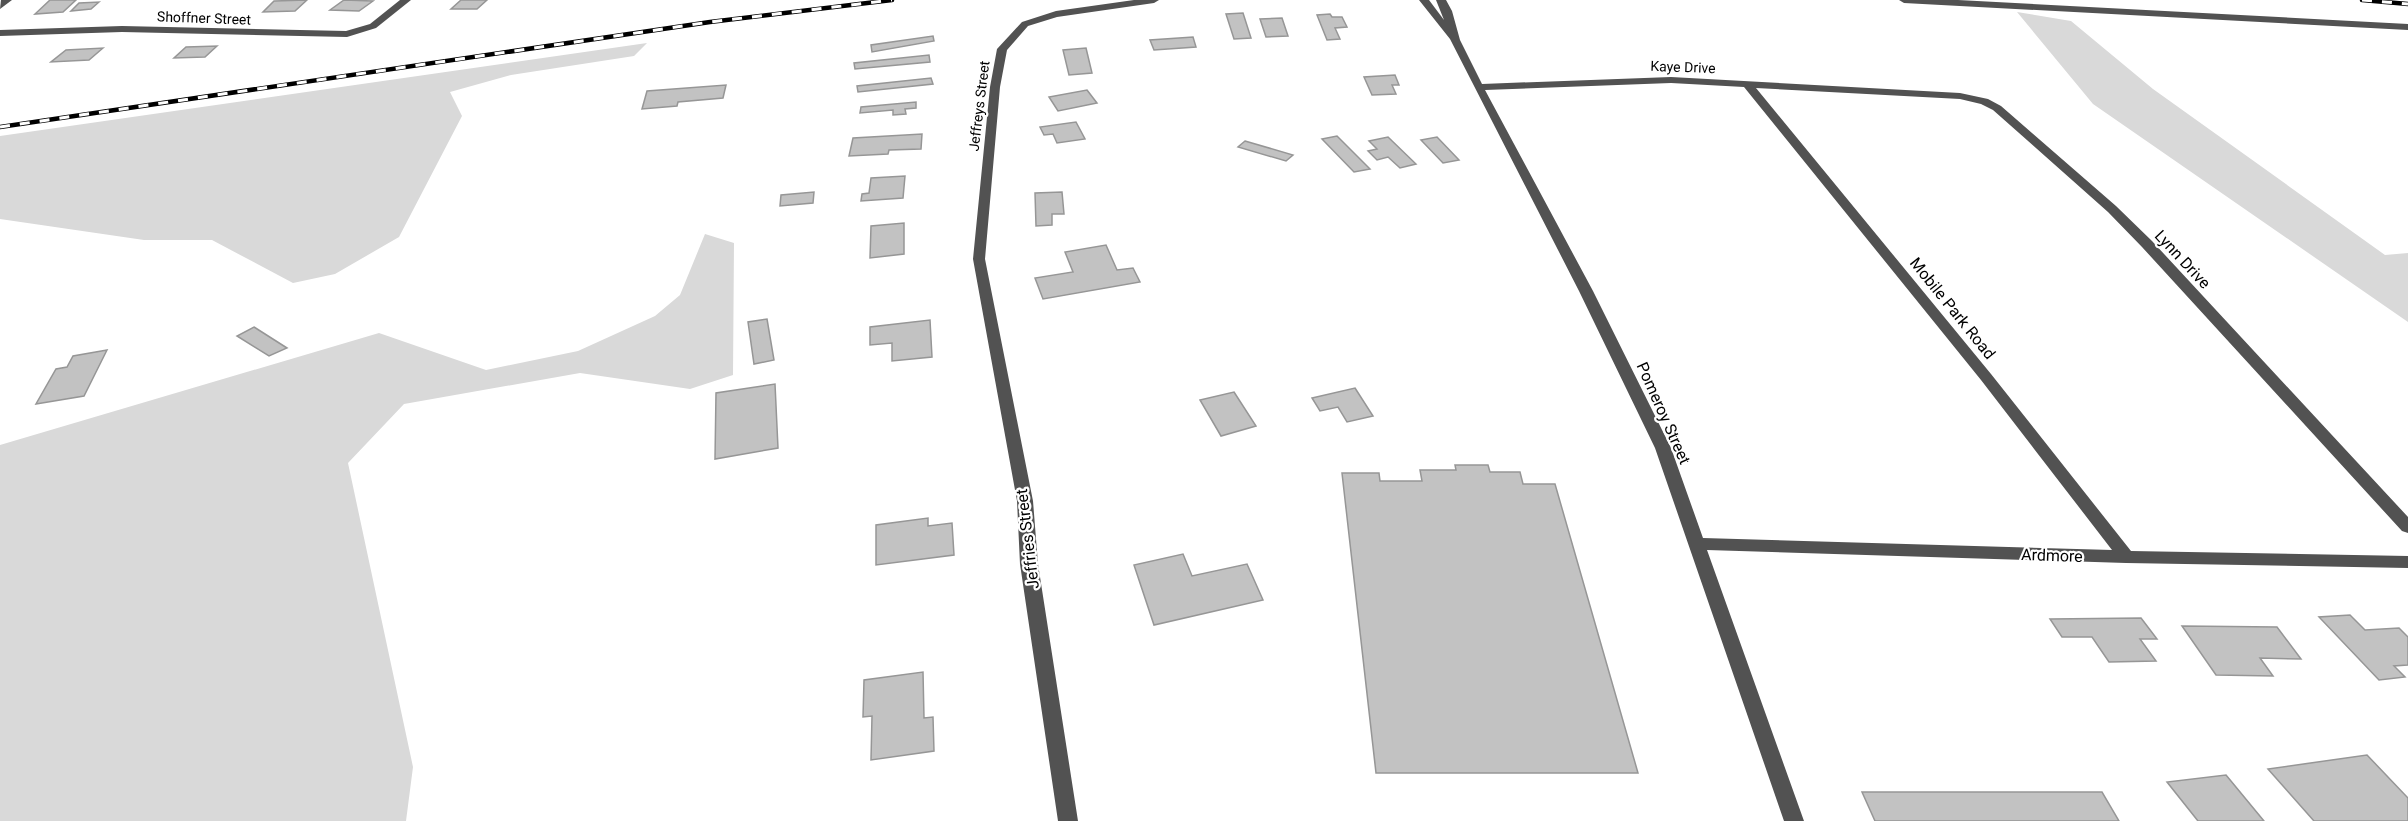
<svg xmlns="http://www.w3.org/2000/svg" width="2408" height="821" font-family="Roboto,sans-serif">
	<rect width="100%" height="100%" fill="#fff"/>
	<g fill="#d9d9d9">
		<polygon points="2017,12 2071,21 2153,89 2385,255 2408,253 2408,322 2093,104"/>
		<polygon points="647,43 634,56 511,75 450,92 462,116 399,237 335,274 293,283 212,240 144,240 0,219 0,136"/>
		<polygon points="705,234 734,243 733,375 690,389 580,373 404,404 348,463 413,767 406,821 0,821 0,445 379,333 486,370 578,351 655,316 680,295"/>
	</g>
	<g fill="#c2c2c2" stroke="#969696" stroke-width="1.5">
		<polygon points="50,0 76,0 63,12 35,14"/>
		<polygon points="307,0 295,11 263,12 274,1"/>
		<polygon points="344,0 373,1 359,11 330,10"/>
		<polygon points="461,0 487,0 477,9 451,9"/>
		<polygon points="99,2 91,9 71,11 79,3"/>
		<polygon points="1243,13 1251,38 1234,39 1226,14"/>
		<polygon points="1330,14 1332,17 1342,17 1347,27 1335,28 1340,39 1327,40 1317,15"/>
		<polygon points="1282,18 1288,36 1266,37 1260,19"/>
		<polygon points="933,36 934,41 872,52 871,45"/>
		<polygon points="1193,37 1196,47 1154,50 1150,40"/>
		<polygon points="217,46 205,57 174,58 186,47"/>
		<polygon points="103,48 89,60 51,62 66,50"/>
		<polygon points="1086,48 1092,73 1069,75 1063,50"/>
		<polygon points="929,55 930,62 855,69 854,63"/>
		<polygon points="1395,75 1399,85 1392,85 1396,94 1372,95 1364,77"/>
		<polygon points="931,78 933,84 858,92 857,86"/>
		<polygon points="726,85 723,98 678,102 677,106 642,109 647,91"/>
		<polygon points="1087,90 1097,103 1058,111 1049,97"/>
		<polygon points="916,102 916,108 905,109 906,114 893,115 893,110 860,113 861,107"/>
		<polygon points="1076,122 1085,139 1057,143 1053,134 1044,135 1040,127"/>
		<polygon points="922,134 921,149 889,150 888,154 849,156 853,138"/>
		<polygon points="1337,136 1370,169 1354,172 1322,139"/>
		<polygon points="1388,137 1416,164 1400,168 1388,157 1377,160 1368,151 1377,149 1369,141"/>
		<polygon points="1437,137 1459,160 1443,163 1421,140"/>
		<polygon points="1245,141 1293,155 1286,161 1238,147"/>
		<polygon points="905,176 903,198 861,201 862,194 869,193 871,178"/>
		<polygon points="814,192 813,203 780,206 781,195"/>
		<polygon points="1062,192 1064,214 1052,214 1052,225 1036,226 1035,193"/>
		<polygon points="904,223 904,254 870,258 871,226"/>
		<polygon points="1106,245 1117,270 1133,268 1140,282 1043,299 1035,278 1073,272 1065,252"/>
		<polygon points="767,319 774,360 754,364 748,322"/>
		<polygon points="930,320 932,357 892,361 892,343 870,345 870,327"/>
		<polygon points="254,327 287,348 269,356 237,336"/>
		<polygon points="107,350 84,396 36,404 56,369 67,367 73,356"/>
		<polygon points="775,384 778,448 715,459 716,393"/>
		<polygon points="1355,388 1373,416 1347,422 1338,407 1320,411 1312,398"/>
		<polygon points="1234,392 1256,426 1221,436 1200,400"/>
		<polygon points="1455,465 1488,465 1490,472 1520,472 1523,484 1555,484 1638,773 1376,773 1342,473 1379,473 1380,481 1422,481 1420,470 1456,470"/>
		<polygon points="928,518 928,526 952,523 954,555 876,565 876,525"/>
		<polygon points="1183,554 1192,576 1247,564 1263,600 1154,625 1134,565"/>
		<polygon points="2350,615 2365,630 2399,628 2408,637 2408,665 2394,666 2405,677 2379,680 2319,617"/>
		<polygon points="2141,618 2157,639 2140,639 2156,661 2109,662 2092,637 2062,637 2050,619"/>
		<polygon points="2182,626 2277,627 2301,659 2260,658 2273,676 2216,675"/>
		<polygon points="923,672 924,718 933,717 934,751 871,760 872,716 863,717 864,680"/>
		<polygon points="2367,755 2408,798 2408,821 2314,821 2268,769"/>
		<polygon points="2226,775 2264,821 2198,821 2167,782"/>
		<polygon points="1862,792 2102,792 2119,821 1875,821"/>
	</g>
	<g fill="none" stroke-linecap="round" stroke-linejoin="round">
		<g fill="#525252" fill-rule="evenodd">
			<polygon points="1,0 12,0 0,9"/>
			<polygon points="400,0 411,0 376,28 347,37 122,32 0,36 0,30 122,26 346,31 370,24"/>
			<polygon points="1134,0 1159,0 1154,3 1057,17 1028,26 1007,50 1000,87 985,259 1033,501 1038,564 1078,821 1058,821 1020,564 1017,501 973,259 990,87 997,49 1022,22 1056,11"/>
			<path d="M1419,0H1429L1444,20L1436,0H1446L1452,11L1460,40L1482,84L1671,77L1960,93L1988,99L2001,106L2116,206L2152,241L2408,517V533L2402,531L2142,247L2108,212L1993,110L1981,104L1960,99L1756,88L1991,374L2131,551L2408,556V568L2126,563L1707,550L1804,821H1784L1655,448L1579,291L1450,39ZM1671,83L1744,87L1981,380L2112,550L1703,538L1671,448L1593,291L1485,90Z"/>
			<polygon points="1899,0 1958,0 2408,24 2408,30 1904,3"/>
		</g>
		<defs>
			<g id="rail">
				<polyline points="2362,0 2408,4"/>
				<polyline points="0,127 710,22 892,0"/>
			</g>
		</defs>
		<use href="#rail" stroke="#000" stroke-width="4.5"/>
		<use href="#rail" stroke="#fff" stroke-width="3" stroke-dasharray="10" stroke-linecap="butt"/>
	</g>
	<g text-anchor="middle" stroke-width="4.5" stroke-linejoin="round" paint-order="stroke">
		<g font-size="14" fill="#000" stroke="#fff">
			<text transform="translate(204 18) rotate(2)" y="5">Shoffner Street</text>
			<text transform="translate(1683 67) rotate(2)" y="5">Kaye Drive</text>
			<text transform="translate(979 106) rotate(-83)" y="5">Jeffreys Street</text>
		</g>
		<g font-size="16" fill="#000" stroke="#fff">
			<text transform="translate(2183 259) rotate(47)" y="6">Lynn Drive</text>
			<text transform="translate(1953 308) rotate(51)" y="6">Mobile Park Road</text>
			<text transform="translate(1664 413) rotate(66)" y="6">Pomeroy Street</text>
			<text transform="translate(1027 539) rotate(-97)" y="6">Jeffries Street</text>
			<text transform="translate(2052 555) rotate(2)" y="6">Ardmore</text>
		</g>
	</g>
</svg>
